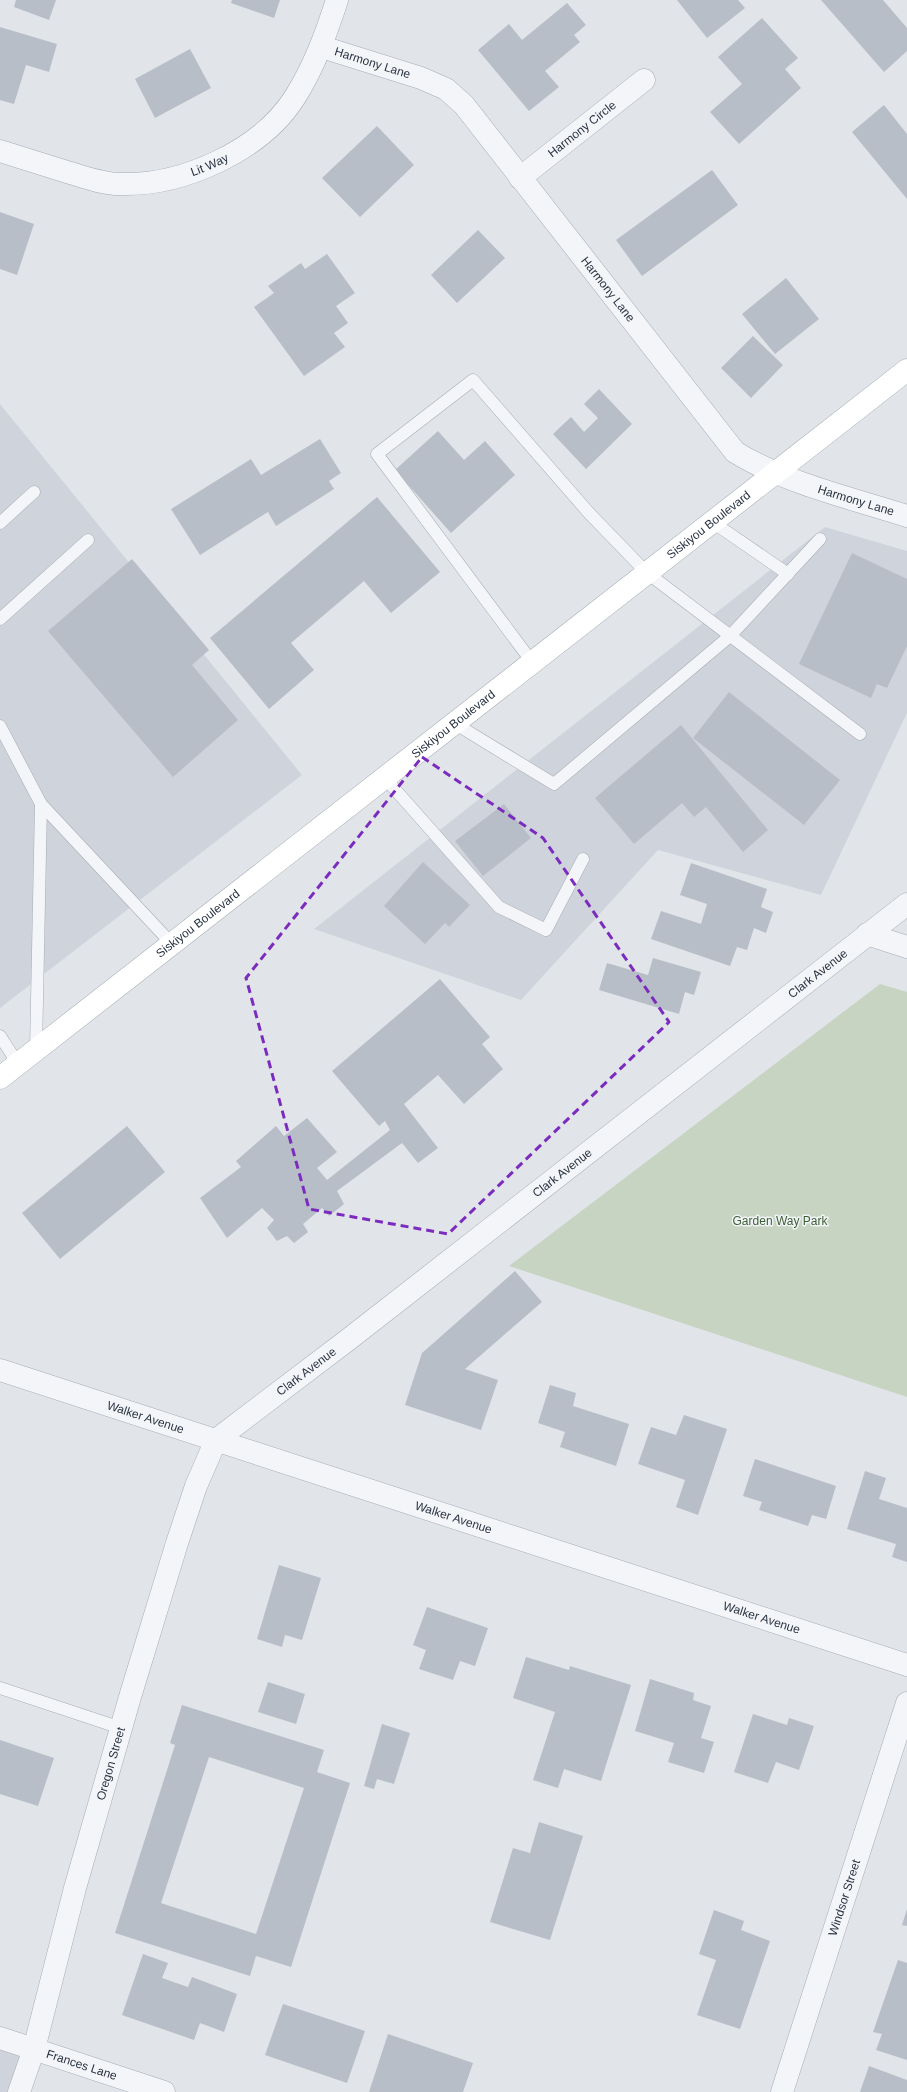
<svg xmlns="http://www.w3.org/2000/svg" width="907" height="2092" font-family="Helvetica,sans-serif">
	<rect width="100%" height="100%" fill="#e1e5ea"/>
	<g fill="#cfd4dc">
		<polygon points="0,404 302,775 0,1008"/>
		<polygon points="825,527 907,551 907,713 821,895 658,850 521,1000 314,929"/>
		<polygon points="0,2042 29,2051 15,2092 0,2092"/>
	</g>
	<polygon fill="#c7d4c2" points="880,984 907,992 907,1397 509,1266"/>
	<g fill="#b8bec7" fill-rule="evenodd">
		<polygon points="16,0 56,0 49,20 14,7"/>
		<polygon points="232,0 280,0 274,18 231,3"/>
		<polygon points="677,0 738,0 745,8 707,38"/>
		<polygon points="821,0 883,0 907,28 907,51 884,72"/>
		<polygon points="567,3 586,25 574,35 580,42 545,71 559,87 529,111 478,50 509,24 522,40"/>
		<polygon points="762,18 798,58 785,69 801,88 739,144 710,112 742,84 718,57"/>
		<polygon points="0,27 57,44 49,72 26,65 14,104 0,100"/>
		<polygon points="190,49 211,88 155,118 135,79"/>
		<polygon points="884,105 907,134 907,199 852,132"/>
		<polygon points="377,126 414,165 360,217 322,178"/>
		<polygon points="712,170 738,205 642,276 616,240"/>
		<polygon points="0,212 34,224 17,275 0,269"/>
		<polygon points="478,230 505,258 457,303 431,275"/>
		<polygon points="327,254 355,293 336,306 348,323 334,333 345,347 304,376 254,307 274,293 268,286 301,263 305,269"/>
		<polygon points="786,278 819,319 775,354 742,314"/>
		<polygon points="753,336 783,365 751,398 721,368"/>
		<polygon points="599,389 632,424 586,469 553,434 571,417 584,432 598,418 584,404"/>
		<polygon points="438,431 464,460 485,441 515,475 451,533 395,470"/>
		<polygon points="320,439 341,473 329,481 334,489 276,526 268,512 200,555 171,509 251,459 261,475"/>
		<polygon points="377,497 440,572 391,613 364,581 291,643 314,670 269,709 210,638"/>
		<polygon points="852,553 907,579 907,646 887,688 877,684 871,698 799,664"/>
		<polygon points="132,559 209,650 192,665 238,720 173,777 48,631"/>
		<polygon points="729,692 840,780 804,825 693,738"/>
		<polygon points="681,725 768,830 743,852 706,807 694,817 682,803 634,844 595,798"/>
		<polygon points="504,804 531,838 483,876 455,841"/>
		<polygon points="423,862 470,905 449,927 445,923 425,944 384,906"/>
		<polygon points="691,863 767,889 761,907 773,912 766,933 754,928 747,950 737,947 730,966 651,939 661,911 701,924 707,904 680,895"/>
		<polygon points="653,958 701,972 694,995 685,992 679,1014 599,990 607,963 648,975"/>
		<polygon points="440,979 490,1037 482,1044 503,1069 464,1104 438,1075 404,1104 438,1148 418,1163 402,1143 337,1191 344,1204 329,1216 322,1208 303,1224 308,1232 294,1243 287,1236 277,1241 267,1228 274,1220 262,1208 227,1238 200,1198 241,1167 236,1161 276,1126 284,1136 307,1118 337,1152 317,1168 327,1180 390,1130 385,1121 379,1126 332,1071"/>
		<polygon points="127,1126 165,1172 60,1259 22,1213"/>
		<polygon points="515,1271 542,1302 465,1369 498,1380 481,1430 405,1405 422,1353"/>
		<polygon points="550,1385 576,1393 573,1406 629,1424 616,1466 560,1447 565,1432 538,1423"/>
		<polygon points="684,1415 727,1429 698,1515 676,1507 685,1480 638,1464 651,1427 676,1435"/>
		<polygon points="755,1459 836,1486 826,1519 812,1515 808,1526 759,1510 762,1502 743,1496"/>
		<polygon points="865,1471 886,1478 879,1499 907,1508 907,1562 892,1557 896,1544 847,1529"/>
		<polygon points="279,1565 321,1578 302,1640 285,1635 282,1647 257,1639"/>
		<polygon points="427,1607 488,1628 475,1666 460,1661 453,1680 419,1669 426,1650 413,1645"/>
		<polygon points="526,1657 569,1670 570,1666 631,1685 601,1781 564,1769 558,1788 533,1780 555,1712 513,1698"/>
		<polygon points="650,1679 694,1693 693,1700 711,1706 701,1738 714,1742 704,1773 668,1762 674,1743 635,1731"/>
		<polygon points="268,1682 305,1694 296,1724 258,1712"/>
		<path d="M182,1705L324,1750L317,1772L350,1783L291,1967L256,1956L250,1976L115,1933L175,1745L170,1743ZM209,1757L304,1788L256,1934L161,1903Z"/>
		<polygon points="753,1714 787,1725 789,1718 814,1726 799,1770 776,1762 768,1783 734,1772"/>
		<polygon points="382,1724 410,1733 394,1784 377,1779 374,1789 364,1786"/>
		<polygon points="0,1740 54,1758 38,1806 0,1794"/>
		<polygon points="539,1822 583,1836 550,1940 490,1922 513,1848 530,1853"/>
		<polygon points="907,1909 907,1926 902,1925"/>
		<polygon points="714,1910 744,1921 741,1930 770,1941 740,2029 697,2015 716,1960 699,1954"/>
		<polygon points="143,1954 168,1963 162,1978 188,1987 192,1977 237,1994 224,2032 200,2023 194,2040 122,2015"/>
		<polygon points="898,1960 907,1963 907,2060 876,2050 882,2034 873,2032"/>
		<polygon points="283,2004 365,2031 347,2083 265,2055"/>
		<polygon points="388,2034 473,2063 463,2092 369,2092"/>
		<polygon points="869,2066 907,2080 907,2092 860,2092"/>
	</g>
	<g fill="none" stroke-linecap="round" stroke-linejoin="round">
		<defs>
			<g id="service">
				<polyline points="711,521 788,574"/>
				<polyline points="0,523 34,492"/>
				<polyline points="0,619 88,540"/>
				<polyline points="532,662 377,454 473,380 589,513 646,572 860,734"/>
				<polyline points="454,723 554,784 730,636 820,539"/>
				<polyline points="0,726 41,804 172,944"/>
				<polyline points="384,777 499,907 546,930 583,859"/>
				<polyline points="0,1036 18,1064"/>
				<polyline points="36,1050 41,804"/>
				<polyline points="0,1688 121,1728"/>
			</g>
			<g id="minor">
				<path id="s1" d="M322,47L421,78L446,89L464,105L735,452C785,483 851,498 907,516"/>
				<path id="s2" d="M0,151C22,158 44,165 67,172C84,177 102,184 120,184C182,186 261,151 295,97C314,67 326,34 337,0"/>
				<path id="s3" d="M520,178L644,80"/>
				<polyline points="867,934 907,947"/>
				<path id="s4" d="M0,1370L907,1665"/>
				<path id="s5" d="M0,2038L164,2092"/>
				<path id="s6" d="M19,2092L34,2049L75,1888L130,1697L177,1543L196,1486L216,1440L349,1339L907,904"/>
				<path id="s7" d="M782,2092L907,1703"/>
			</g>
			<g id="secondary">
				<path id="s8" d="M0,1078L907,370"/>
			</g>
		</defs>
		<use href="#service" stroke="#a6acb4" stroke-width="13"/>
		<use href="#minor" stroke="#a6acb4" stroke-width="23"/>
		<use href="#secondary" stroke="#a6acb4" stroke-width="23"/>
		<use href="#service" stroke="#f4f5f8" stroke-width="12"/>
		<use href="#minor" stroke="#f4f5f8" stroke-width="22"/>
		<use href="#secondary" stroke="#fff" stroke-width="22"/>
	</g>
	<path fill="none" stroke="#7b2cbf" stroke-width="3" stroke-dasharray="8 5" stroke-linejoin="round" d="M422,757L543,838L669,1022L448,1234L309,1209L246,978Z"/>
	<g text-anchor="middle" stroke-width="3" stroke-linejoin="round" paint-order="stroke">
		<g font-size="12" fill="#293342" stroke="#f0f4f7">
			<text dy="4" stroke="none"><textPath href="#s1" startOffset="53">Harmony Lane</textPath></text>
			<text dy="4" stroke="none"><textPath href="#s3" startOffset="79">Harmony Circle</textPath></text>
			<text dy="4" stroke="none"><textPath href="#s2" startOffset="217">Lit Way</textPath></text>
			<text dy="4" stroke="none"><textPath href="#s1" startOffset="389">Harmony Lane</textPath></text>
			<text dy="4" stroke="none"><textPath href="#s1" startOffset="726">Harmony Lane</textPath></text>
			<text dy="4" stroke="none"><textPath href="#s8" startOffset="899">Siskiyou Boulevard</textPath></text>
			<text dy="4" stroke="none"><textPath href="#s8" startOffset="575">Siskiyou Boulevard</textPath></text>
			<text dy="4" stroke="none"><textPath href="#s8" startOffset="251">Siskiyou Boulevard</textPath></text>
			<text dy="4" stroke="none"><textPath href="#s6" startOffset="1443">Clark Avenue</textPath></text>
			<text dy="4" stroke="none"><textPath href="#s6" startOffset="1119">Clark Avenue</textPath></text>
			<text dy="4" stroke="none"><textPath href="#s6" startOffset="795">Clark Avenue</textPath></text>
			<text dy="4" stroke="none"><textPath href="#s4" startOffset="153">Walker Avenue</textPath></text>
			<text dy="4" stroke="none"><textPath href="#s4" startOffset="477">Walker Avenue</textPath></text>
			<text dy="4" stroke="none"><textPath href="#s4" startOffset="801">Walker Avenue</textPath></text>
			<text dy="4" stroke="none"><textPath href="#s6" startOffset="341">Oregon Street</textPath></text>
			<text dy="4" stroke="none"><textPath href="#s7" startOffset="204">Windsor Street</textPath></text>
			<text dy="4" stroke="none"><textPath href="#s5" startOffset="86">Frances Lane</textPath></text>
		</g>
		<g font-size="12" fill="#3f5e35" stroke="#f0f4f7">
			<text x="780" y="1225">Garden Way Park</text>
		</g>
	</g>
</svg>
